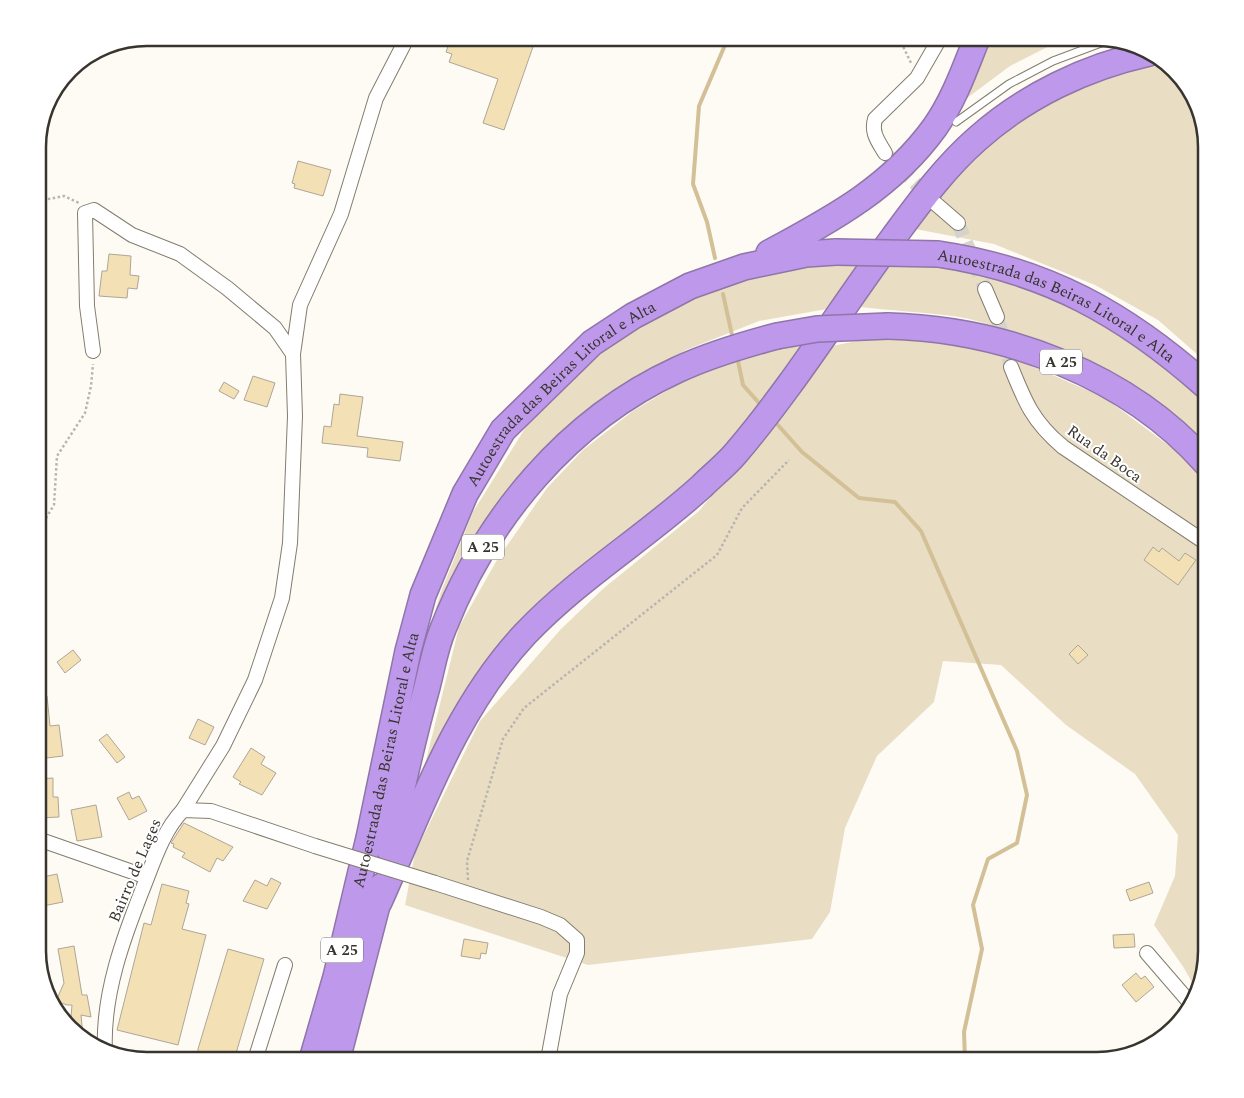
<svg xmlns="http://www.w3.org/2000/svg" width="1244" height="1098" font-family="Spectral,serif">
	<rect width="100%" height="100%" fill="#fefbf5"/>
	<g fill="#e9ddc4">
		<polygon points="986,38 1065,38 1010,66 959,104"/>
		<polygon points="1167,65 1174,69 1198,105 1206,147 1206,362 1158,320 1095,285 994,244 915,229 951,181 1002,132 1069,88 1148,66"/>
		<polygon points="863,259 827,309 759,321 686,350 613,393 552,446 424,649 441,592 473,512 529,422 593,353 688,296 776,266"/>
		<path d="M893,261L992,270L1050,290L1174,369L1206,401V445C1149,387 1074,348 996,327C984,323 971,319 959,317C926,312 893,311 860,307Z"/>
		<polygon points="872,338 953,343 1025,363 1105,398 1191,462 1206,480 1206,958 1198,993 1184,968 1154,925 1175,876 1178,835 1135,774 1066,725 1001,665 943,661 934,702 877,756 845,828 830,912 812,939 588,965 405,905 415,853 480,721 561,629 604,588 699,511 789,402 832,346"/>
		<polygon points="809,342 721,458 589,563 419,789 459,627 497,560 547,488 583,450 633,411 675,386 729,360"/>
	</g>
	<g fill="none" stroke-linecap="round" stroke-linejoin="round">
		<g stroke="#d3c096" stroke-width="4">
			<polyline points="715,258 707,222 693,184 699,106 728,38"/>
			<polyline points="723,294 732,335"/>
			<polyline points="738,361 743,385 759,403"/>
			<polyline points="777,424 802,452 859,498 895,502 921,531 1017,751 1027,795 1017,843 988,859 973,905 982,949 964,1032 965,1060"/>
		</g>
	</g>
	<g fill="#f4e0b5" stroke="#ada697">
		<polygon points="451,38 525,38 535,41 504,130 483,123 498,79 449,62 452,54 446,52"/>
		<polygon points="298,161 331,170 323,196 294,188 295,184 292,183"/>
		<polygon points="109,254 131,256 130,275 139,276 137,289 128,288 127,298 99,296 102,271 107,271"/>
		<polygon points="253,376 275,383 267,407 244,400"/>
		<polygon points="224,382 239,391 234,399 219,391"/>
		<polygon points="340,394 363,397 357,436 403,442 400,461 367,457 368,448 322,443 324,426 331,427 334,404 339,405"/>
		<polygon points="1153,547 1159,552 1162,548 1179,561 1185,553 1196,560 1178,585 1144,560"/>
		<polygon points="1078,645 1088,655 1078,664 1069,654"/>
		<polygon points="73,650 81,660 65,673 57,662"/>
		<polygon points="47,696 50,726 59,725 63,756 38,759 38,697"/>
		<polygon points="198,719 214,727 205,745 189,738"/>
		<polygon points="107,734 125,757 117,763 99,740"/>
		<polygon points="251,748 265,757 261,764 276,773 262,795 239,784 241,782 233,777"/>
		<polygon points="53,778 53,797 58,797 59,817 38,818 38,779"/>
		<polygon points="129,792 132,799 139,796 147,811 129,820 117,798"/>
		<polygon points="96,805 102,837 77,841 71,810"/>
		<polygon points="184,823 233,847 223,861 217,858 210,872 182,857 185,853 173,847 174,844 171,843"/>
		<polygon points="57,874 63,902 43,906 42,902 38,902 38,878"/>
		<polygon points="271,878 281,883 267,909 243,901 255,880 267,886"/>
		<polygon points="1149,882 1153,893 1130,901 1126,890"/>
		<polygon points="162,884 189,891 186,903 189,904 182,929 206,935 178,1045 117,1030 144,923 151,925"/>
		<polygon points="1134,934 1135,947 1114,948 1113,935"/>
		<polygon points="464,939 488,943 486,954 481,953 480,959 461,956"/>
		<polygon points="74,946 82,995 87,995 91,1017 81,1015 83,1037 70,1029 72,1005 67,1005 56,1001 64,983 58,949"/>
		<polygon points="228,949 264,959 234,1060 220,1060 198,1054 198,1049"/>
		<polygon points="1136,973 1141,979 1145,976 1154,987 1136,1002 1122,985"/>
	</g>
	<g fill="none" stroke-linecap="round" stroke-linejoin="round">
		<g stroke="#d6d3cd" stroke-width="14" stroke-dasharray="14 7" stroke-linecap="butt">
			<polyline points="885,153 930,198"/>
			<polyline points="958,223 985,289"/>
			<polyline points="997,317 1011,367"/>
		</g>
		<defs>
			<polyline id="service" points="956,122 1009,84 1053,61 1109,40"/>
			<g id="minor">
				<path d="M885,153C878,141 871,133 875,119L917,78L940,38"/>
				<polyline points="936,204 958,223"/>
				<polyline points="985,289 997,317"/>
				<polyline points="93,351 87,306 85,213 94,210 132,235 180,254 227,288 275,328 293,354"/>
				<path d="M1011,367C1025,402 1033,422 1063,447L1206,543"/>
				<polyline points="183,810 223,746 255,680 282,598 290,543 295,416 293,354 300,305 341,214 376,98 407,38"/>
				<polyline points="38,839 147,877"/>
				<polyline points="435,883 541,917 560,925 577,940 577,953 560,994 548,1060"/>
				<polyline points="1147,953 1191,1004"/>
				<path d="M105,1052C102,994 124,936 145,883C155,857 164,830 183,810L211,811L315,846"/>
				<polyline points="255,1060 285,965"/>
			</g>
			<g id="motorway">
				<path d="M769,253C832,219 891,188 935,127C954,100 965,68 977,38"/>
				<path id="s1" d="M938,254C1046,270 1125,314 1206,386"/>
				<path d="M888,326C1005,329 1128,375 1206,463"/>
				<path d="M389,849C400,795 412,741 427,687C432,668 435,648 443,629C486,519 568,420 677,370C709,355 743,345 777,336"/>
				<path d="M379,902C421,809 454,710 525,634C578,578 645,538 702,486C713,475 726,465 736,453C793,386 840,310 893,238C919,203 944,168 977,139C1025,96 1086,67 1149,53"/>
				<path id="s2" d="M312,1060L336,977L369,838L408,651L423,595L465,494L503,430L592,343L633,316L690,286L744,267L806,254L836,252"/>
				<polyline points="337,1060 382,886"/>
			</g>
		</defs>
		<use href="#service" stroke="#837d6e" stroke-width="9"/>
		<use href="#minor" stroke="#837d6e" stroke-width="16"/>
		<use href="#motorway" stroke="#8f75a9" stroke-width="28"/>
		<g stroke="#b8b5af" stroke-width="2.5" stroke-dasharray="2.5 2.5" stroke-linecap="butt">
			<polyline points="899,38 911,63"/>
			<polyline points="38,201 64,196 79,203"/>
			<polyline points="38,531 54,505 57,456 85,413 91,386 93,364"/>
			<polyline points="468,880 467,861 503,739 524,708 717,555 742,508 789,460"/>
		</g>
		<use href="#service" stroke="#fff" stroke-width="7"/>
		<use href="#minor" stroke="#fff" stroke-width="14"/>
		<use href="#motorway" stroke="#be98ea" stroke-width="25"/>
		<defs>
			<polyline id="minor-bridge" points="315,846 435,883"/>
			<g id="motorway-bridge">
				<polyline points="836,252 938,254"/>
				<polyline points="777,336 817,329 888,326"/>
			</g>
		</defs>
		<use href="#minor-bridge" stroke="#837d6e" stroke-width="16" stroke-linecap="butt"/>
		<use href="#motorway-bridge" stroke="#8f75a9" stroke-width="28" stroke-linecap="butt"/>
		<use href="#minor-bridge" stroke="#fff" stroke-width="14"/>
		<use href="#motorway-bridge" stroke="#be98ea" stroke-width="25"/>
	</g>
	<g text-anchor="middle" stroke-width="4" stroke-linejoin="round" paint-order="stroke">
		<g fill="#fff" stroke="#74726d" stroke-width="1">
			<rect x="1040" y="349.5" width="42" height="25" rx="4"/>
			<rect x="462" y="534.5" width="42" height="25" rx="4"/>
			<rect x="321" y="937.5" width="42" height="25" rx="4"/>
		</g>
		<g font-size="15" font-weight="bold" fill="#38352f">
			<text x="1061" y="367">A 25</text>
			<text x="483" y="552">A 25</text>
			<text x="342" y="955">A 25</text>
		</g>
		<g font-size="16" fill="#38352f" stroke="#fff">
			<text dy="6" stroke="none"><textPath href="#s1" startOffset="130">Autoestrada das Beiras Litoral e Alta</textPath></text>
			<text dy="6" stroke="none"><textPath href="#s2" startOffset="729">Autoestrada das Beiras Litoral e Alta</textPath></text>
			<text transform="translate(1105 453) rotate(35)" y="6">Rua da Boca</text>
			<text dy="6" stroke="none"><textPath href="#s2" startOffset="309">Autoestrada das Beiras Litoral e Alta</textPath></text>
			<text transform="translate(134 870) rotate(-67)" y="6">Bairro de Lages</text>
		</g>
	</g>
	<path d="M0 0H1244V1098H0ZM147 46H1097A101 101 0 0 1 1198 147V951A101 101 0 0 1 1097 1052H147A101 101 0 0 1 46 951V147A101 101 0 0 1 147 46Z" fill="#fff" fill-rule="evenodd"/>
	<path fill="none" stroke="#38352f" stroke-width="2.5" d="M147 46H1097A101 101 0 0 1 1198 147V951A101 101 0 0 1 1097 1052H147A101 101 0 0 1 46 951V147A101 101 0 0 1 147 46Z"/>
</svg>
